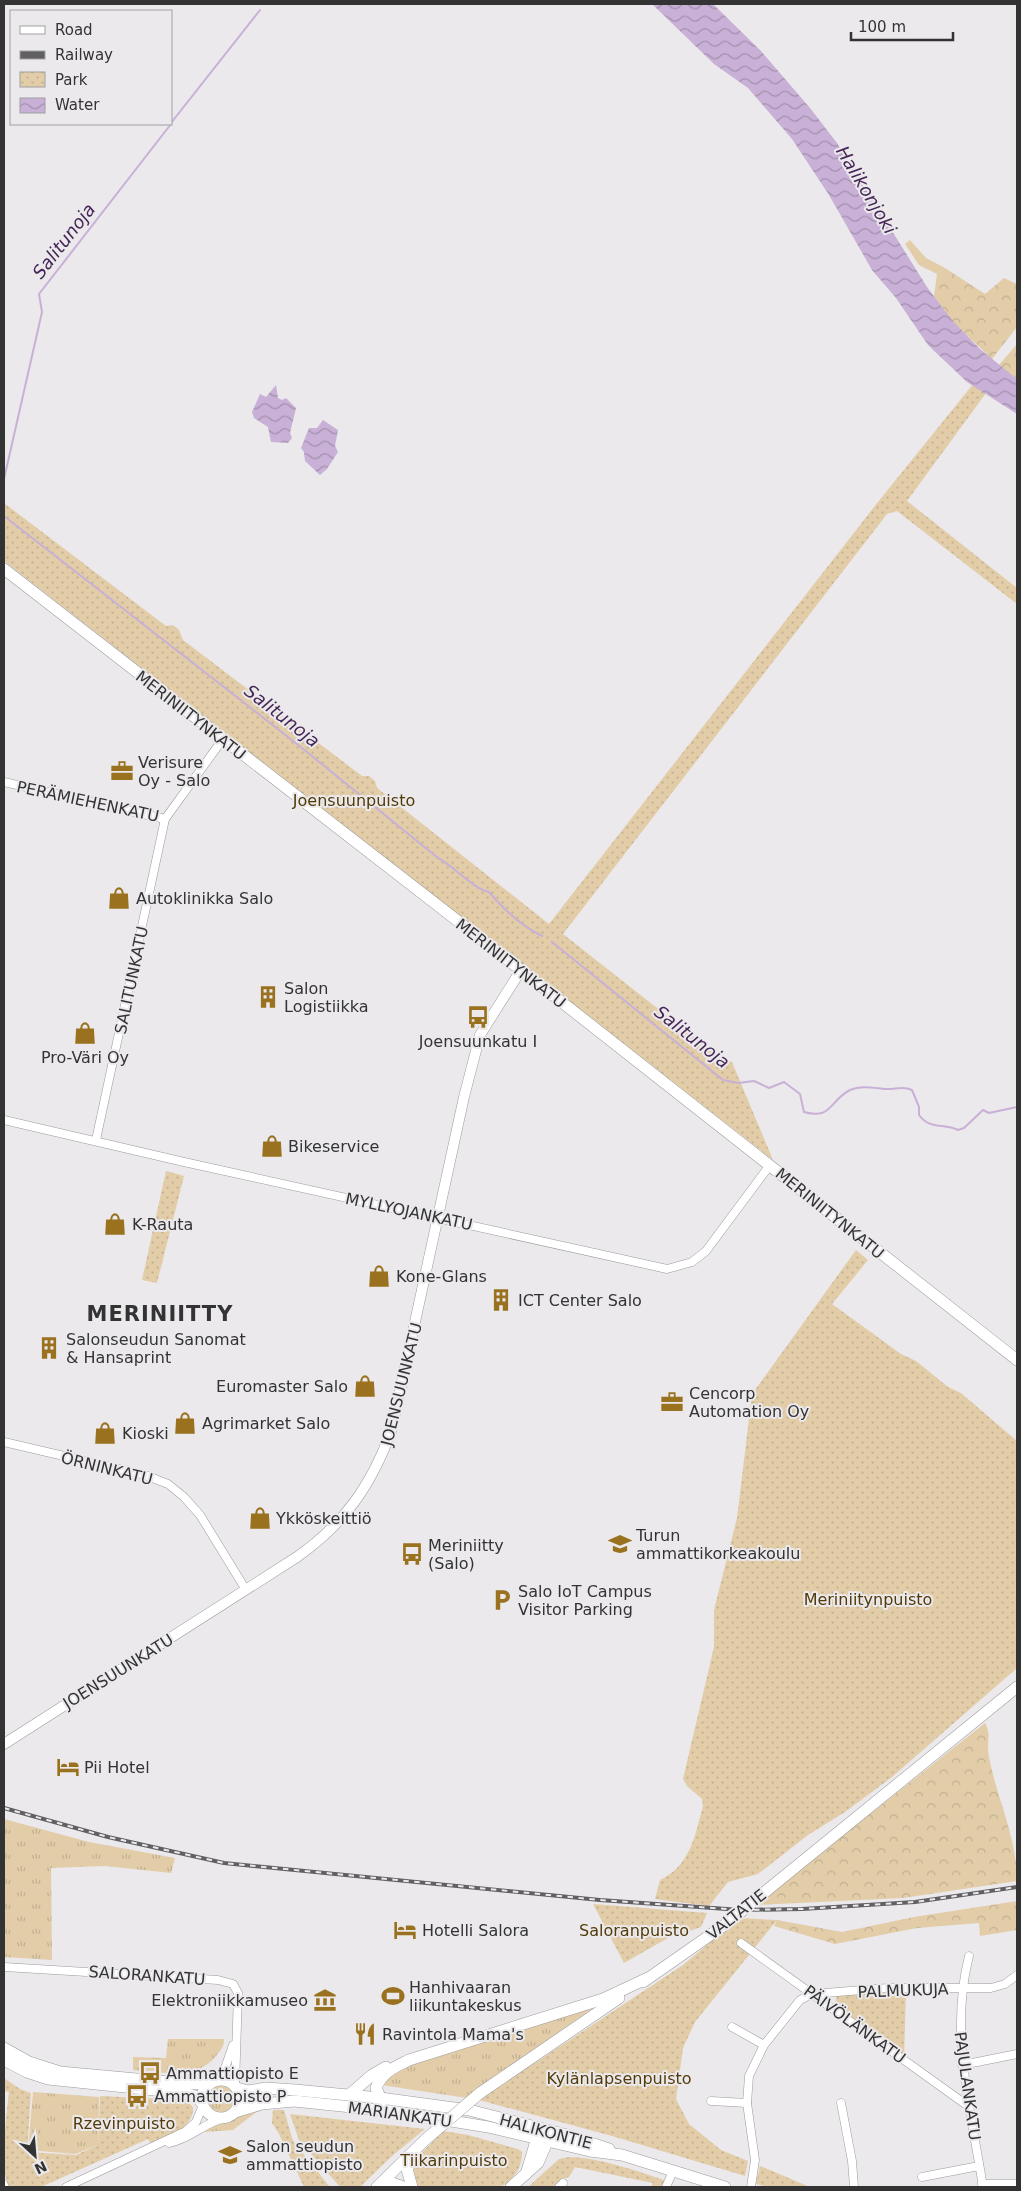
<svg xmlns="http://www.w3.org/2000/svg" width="1021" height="2191" font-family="'DejaVu Sans',sans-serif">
	<defs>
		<pattern id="grass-tufts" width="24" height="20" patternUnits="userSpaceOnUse" patternTransform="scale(1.25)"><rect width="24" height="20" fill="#e2cda8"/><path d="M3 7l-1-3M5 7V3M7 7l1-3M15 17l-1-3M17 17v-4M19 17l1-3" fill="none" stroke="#c2b091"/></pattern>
		<pattern id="forest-crowns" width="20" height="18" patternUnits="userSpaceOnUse" patternTransform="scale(1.25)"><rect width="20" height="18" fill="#e2cda8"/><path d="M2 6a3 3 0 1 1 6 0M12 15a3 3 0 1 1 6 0" fill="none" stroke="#c2b091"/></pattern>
		<pattern id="park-dots" width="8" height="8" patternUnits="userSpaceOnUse" patternTransform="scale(1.25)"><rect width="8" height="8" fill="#e2cda8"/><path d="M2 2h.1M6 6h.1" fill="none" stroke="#c2b091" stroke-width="1.8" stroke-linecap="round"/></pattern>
		<pattern id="water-waves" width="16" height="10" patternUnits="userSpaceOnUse" patternTransform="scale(1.25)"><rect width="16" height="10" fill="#c8b0d6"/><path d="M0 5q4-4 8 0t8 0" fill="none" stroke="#a390ae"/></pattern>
	</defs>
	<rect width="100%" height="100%" fill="#ebe9ec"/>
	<g fill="url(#grass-tufts)">
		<polygon points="910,240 926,258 945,268 937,274 919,265 905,244"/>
		<polygon points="4,1819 89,1842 175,1858 171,1873 105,1866 51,1868 52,1960 4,1957"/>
		<polygon points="597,2005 467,2098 381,2085 387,2076 403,2068"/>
		<path d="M168,2039H224C224,2047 221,2050 216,2056C196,2081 161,2072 133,2070V2057L166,2058Z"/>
		<circle cx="221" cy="2099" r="13"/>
		<polygon points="33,2092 99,2097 98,2145 75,2154 28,2150"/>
		<path d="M259,2110L233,2130L204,2132C214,2120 243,2112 259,2110Z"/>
	</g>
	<g fill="url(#forest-crowns)">
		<polygon points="945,268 985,294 1004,278 1017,284 1017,327 992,359 952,321 934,296 937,274"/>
		<polygon points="1017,344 1017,379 999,365"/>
		<path d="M985,1723C992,1734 986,1745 989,1757C997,1799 1017,1837 1017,1881L903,1898L755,1905Z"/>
		<polygon points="1017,1901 1017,1930 980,1936 979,1923 917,1928 835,1944 774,1926 777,1920 842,1932 914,1917"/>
	</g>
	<g fill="url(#park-dots)">
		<polygon points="978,378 989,389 907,501 1017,588 1017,604 897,511 887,514 563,934 723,1060 732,1062 773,1160 4,561 4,503 166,626 173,625 179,630 183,640 362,776 369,776 375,781 377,788 549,924 878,502"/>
		<polygon points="166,1171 184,1176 157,1283 142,1280"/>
		<path d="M856,1250L868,1260L832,1304L901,1354L916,1361L948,1387L961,1393L1017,1441V1668L892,1777L845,1812L808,1835L758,1874L728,1882L709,1906L655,1899L660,1880C690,1866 695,1836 703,1806L702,1799L687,1786L683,1779L714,1647V1610L737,1518L752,1394Z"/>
		<polygon points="593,1904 707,1913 701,1927 668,1938 624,1963"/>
		<polygon points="739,1918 777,1920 695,2022 683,2048 676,2099 689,2124 721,2150 748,2161 745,2176 612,2136 479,2100 683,1965"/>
		<polygon points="906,1990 904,2059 834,2006 837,1996"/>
		<path d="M4,2078L20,2089L31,2093L27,2152L76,2155L98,2145L100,2096L186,2100L193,2107C194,2129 167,2137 151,2144L148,2139L41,2187H8C0,2164 6,2118 9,2092L4,2091Z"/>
		<polygon points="273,2110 284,2110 293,2141 330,2187 304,2187 279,2134 272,2123"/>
		<polygon points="290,2114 425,2129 392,2156 360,2187 340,2187 299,2140"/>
		<path d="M443,2131L468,2135L518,2149L522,2152C522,2168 514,2180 500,2187H418L412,2175V2163Z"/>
		<path d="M569,2157C600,2158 634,2170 664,2180L663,2187H651L653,2183L575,2167L569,2177L562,2179L554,2187H528L559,2159Z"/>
		<polygon points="760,2166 810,2187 768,2187 756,2184"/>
	</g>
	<g fill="url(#water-waves)">
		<polygon points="652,4 713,4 761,51 810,108 837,143 927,287 952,320 980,349 1017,379 1017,414 967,382 928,345 896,298 872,270 829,195 792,139 748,88 714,64"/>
		<polygon points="276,385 278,398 282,400 286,398 296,408 290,433 292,438 288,443 271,442 268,427 254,418 252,412 260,394 266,397"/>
		<polygon points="323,420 338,430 335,446 338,452 327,469 320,475 305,461 304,452 301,448 309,428 317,428"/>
	</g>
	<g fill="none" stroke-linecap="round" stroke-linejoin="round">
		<g stroke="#c8b0d6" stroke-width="2">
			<polyline points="171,123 260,10"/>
			<polyline points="4,479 42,312 39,294 171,124"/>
			<path d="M4,516L297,744L438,858C454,866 473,889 489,892C504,910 520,925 542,936"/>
			<path d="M552,942L723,1080L738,1083L754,1081L769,1088L784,1082L800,1094L804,1112C832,1120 830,1100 850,1090C861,1085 874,1088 885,1089C895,1090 902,1085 912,1090L919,1107V1115C930,1130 943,1123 958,1130L964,1128L983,1110L989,1113L1017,1107"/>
		</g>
		<defs>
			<g id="minor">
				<polyline points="4,782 165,819 223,739"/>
				<polyline points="4,1120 184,1162 667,1269 692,1262 706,1251 770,1165"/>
				<polyline points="96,1140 165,819"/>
				<polyline points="4,1442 145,1475 168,1484 184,1497 200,1515 246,1590"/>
				<polyline points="741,1943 968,2106"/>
				<path d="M969,1956C949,2034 971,2110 983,2187"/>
				<polyline points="4,1967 218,1980 233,1984 238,1993 235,2086"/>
				<polyline points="732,2027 764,2045"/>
				<polyline points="962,2065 1017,2054"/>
				<polyline points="215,2081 224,2071 233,2045"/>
				<polyline points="711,2101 747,2103"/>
				<polyline points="841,2103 852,2161 854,2187"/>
				<path d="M169,2143C190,2139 204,2123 224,2118"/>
				<polyline points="922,2177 979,2166"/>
				<polyline points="982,2184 1017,2184"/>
				<polyline points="4,2185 5,2187"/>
				<polyline points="66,2187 186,2131 196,2122 203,2105"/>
				<polyline points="559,2187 563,2183"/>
				<polyline points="666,2187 673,2171"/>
				<polyline points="751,2187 755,2160 747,2103 749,2076 764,2045 800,2000 812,1994 888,1988 991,1988 1005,1984 1017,1975"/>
			</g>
			<path id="tertiary" d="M4,1744L297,1557C345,1523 370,1487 391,1432L464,1097L480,1035L521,970"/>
			<g id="secondary">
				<polyline points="4,569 521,970 1017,1360"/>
				<polyline points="766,1891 1017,1687"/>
				<polyline points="643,1982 726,1924"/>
				<polyline points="4,2048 29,2062 60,2072 191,2084 210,2083"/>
				<polyline points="4,2060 27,2072 48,2079 183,2093 195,2096 202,2103"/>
				<circle cx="221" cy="2099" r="19"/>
				<polyline points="237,2088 248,2091 266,2088 295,2090 380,2098 469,2110 567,2135 609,2149"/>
				<polyline points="480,2093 619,1998"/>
				<polyline points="349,2095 372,2075 386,2067"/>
				<path d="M382,2101L376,2088C382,2072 395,2067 409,2060L603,1999L648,1978"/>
				<polyline points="235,2112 262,2104 294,2101 390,2111 488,2127 590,2151 622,2155 725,2187"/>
				<polyline points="526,2174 539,2131"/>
				<polyline points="379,2186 392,2183 403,2187"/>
				<polyline points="377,2187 426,2139"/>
				<polyline points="412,2187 407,2169 413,2158"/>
				<polyline points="511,2187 538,2163 550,2135"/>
			</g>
		</defs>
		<use href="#minor" stroke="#9b9a9d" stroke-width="9"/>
		<use href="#tertiary" stroke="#9b9a9d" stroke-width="11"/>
		<use href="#secondary" stroke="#9b9a9d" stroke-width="12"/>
		<use href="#minor" stroke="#fff" stroke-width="8"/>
		<use href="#tertiary" stroke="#fff" stroke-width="10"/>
		<use href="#secondary" stroke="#fff" stroke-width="11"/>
		<defs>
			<polyline id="rail" points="4,1808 108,1837 224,1863 600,1900 741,1910 802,1909 915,1902 1017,1887"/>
		</defs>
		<use href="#rail" stroke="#605f61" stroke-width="4"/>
		<use href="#rail" stroke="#ebe9ec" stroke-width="2" stroke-dasharray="5.5" stroke-linecap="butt"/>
		<defs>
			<g id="secondary-bridge">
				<polyline points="726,1924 766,1891"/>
				<polyline points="426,2139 480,2093"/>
			</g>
		</defs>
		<use href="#secondary-bridge" stroke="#9b9a9d" stroke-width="12" stroke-linecap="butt"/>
		<use href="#secondary-bridge" stroke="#fff" stroke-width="11"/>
	</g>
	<defs>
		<symbol id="office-bare" viewBox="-9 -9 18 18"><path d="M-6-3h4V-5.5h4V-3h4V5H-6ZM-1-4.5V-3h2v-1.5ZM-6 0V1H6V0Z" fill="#9a721f" stroke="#ebe9ec" stroke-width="2.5" paint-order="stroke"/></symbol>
		<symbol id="shop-bare" viewBox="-9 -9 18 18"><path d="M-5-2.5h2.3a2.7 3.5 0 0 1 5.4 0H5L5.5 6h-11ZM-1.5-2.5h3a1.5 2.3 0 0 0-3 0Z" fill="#9a721f" stroke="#ebe9ec" stroke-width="2.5" paint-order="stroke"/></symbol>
		<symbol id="building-bare" viewBox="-9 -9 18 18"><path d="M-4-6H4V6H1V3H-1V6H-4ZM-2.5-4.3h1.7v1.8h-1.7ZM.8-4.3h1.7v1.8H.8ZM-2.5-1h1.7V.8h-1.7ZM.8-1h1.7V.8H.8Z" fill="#9a721f" stroke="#ebe9ec" stroke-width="2.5" paint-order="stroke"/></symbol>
		<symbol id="bus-bare" viewBox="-9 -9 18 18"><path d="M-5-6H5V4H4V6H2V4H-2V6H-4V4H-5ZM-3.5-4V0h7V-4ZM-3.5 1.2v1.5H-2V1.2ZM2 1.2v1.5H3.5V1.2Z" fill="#9a721f" stroke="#ebe9ec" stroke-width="2.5" paint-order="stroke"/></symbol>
		<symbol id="university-bare" viewBox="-9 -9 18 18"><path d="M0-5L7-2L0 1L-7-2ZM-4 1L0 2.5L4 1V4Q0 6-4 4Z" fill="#9a721f" stroke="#ebe9ec" stroke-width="2.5" paint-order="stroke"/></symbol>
		<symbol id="parking-bare" viewBox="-9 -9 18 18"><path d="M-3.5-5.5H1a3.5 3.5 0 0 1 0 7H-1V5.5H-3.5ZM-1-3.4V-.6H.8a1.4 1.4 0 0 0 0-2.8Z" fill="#9a721f" stroke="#ebe9ec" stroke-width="2.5" paint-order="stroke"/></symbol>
		<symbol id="hotel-bare" viewBox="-9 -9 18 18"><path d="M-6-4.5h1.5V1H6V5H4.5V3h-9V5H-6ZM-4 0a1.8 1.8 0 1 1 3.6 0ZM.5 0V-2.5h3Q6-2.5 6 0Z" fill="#9a721f" stroke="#ebe9ec" stroke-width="2.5" paint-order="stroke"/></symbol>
		<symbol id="stadium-bare" viewBox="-9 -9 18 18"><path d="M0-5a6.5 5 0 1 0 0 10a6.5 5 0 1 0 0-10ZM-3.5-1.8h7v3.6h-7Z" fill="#9a721f" stroke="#ebe9ec" stroke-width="2.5" paint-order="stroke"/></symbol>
		<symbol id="museum-bare" viewBox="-9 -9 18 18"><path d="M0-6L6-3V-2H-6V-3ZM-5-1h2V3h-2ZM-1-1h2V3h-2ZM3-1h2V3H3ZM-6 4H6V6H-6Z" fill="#9a721f" stroke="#ebe9ec" stroke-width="2.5" paint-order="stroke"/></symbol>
		<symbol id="restaurant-bare" viewBox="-9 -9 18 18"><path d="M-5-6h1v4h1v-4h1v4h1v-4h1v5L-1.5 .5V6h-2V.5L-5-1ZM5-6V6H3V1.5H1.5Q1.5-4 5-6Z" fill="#9a721f" stroke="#ebe9ec" stroke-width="2.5" paint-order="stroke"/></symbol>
		<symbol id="school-bare" viewBox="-9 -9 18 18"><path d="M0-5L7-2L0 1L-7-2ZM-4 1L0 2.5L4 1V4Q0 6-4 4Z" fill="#9a721f" stroke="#ebe9ec" stroke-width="2.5" paint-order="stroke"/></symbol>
	</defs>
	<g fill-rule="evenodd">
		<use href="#office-bare" x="106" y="755" width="32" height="32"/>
		<use href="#shop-bare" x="103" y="882" width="32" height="32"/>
		<use href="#building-bare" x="252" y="981" width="32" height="32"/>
		<use href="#bus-bare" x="462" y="1001" width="32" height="32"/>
		<use href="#shop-bare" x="69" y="1017" width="32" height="32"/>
		<use href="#shop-bare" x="256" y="1130" width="32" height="32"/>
		<use href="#shop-bare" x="99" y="1208" width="32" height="32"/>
		<use href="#shop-bare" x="363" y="1260" width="32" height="32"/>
		<use href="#building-bare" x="485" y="1284" width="32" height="32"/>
		<use href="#building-bare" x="33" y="1332" width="32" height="32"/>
		<use href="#shop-bare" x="349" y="1370" width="32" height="32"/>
		<use href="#office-bare" x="656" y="1386" width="32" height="32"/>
		<use href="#shop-bare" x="169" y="1407" width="32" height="32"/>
		<use href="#shop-bare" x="89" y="1417" width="32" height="32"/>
		<use href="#shop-bare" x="244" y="1502" width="32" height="32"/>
		<use href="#university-bare" x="604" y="1528" width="32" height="32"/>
		<use href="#bus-bare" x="396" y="1538" width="32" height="32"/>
		<use href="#parking-bare" x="486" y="1584" width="32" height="32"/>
		<use href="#hotel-bare" x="52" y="1751" width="32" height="32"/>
		<use href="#hotel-bare" x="389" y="1914" width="32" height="32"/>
		<use href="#stadium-bare" x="377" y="1980" width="32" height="32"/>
		<use href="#museum-bare" x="309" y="1984" width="32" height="32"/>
		<use href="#restaurant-bare" x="349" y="2018" width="32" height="32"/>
		<use href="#bus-bare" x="134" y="2057" width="32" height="32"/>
		<use href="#bus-bare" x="121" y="2080" width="32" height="32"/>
		<use href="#school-bare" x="214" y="2139" width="32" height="32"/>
	</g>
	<g text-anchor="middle" stroke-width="4" stroke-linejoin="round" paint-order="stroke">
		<g font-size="16" fill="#333334" stroke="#ebe9ec">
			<text transform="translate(191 715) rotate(38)" y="6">MERINIITYNKATU</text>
			<text transform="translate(88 801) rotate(12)" y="6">PERÄMIEHENKATU</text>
			<text transform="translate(511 963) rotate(38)" y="6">MERINIITYNKATU</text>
			<text transform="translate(131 980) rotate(-78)" y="6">SALITUNKATU</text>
			<text transform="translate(409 1211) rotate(12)" y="6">MYLLYOJANKATU</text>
			<text transform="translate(830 1213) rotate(39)" y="6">MERINIITYNKATU</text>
			<text transform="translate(401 1384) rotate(-76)" y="6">JOENSUUNKATU</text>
			<text transform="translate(107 1468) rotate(14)" y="6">ÖRNINKATU</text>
			<text transform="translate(118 1671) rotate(-32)" y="6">JOENSUUNKATU</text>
			<text transform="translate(736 1914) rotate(-38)" y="6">VALTATIE</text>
			<text transform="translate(147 1975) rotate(4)" y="6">SALORANKATU</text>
			<text transform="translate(903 1990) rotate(-2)" y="6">PALMUKUJA</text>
			<text transform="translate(855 2024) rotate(36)" y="6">PÄIVÖLÄNKATU</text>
			<text transform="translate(968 2086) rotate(82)" y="6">PAJULANKATU</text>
			<text transform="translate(400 2114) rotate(8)" y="6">MARIANKATU</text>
			<text transform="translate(546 2131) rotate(15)" y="6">HALIKONTIE</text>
		</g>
		<g font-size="16" fill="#333334" stroke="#ebe9ec" text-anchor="start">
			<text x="138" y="768">Verisure<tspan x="138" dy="18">Oy - Salo</tspan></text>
			<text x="136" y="904">Autoklinikka Salo</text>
			<text x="284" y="994">Salon<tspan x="284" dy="18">Logistiikka</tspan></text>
			<text x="478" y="1047" text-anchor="middle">Joensuunkatu I</text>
			<text x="85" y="1063" text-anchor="middle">Pro-Väri Oy</text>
			<text x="288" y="1152">Bikeservice</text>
			<text x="132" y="1230">K-Rauta</text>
			<text x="396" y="1282">Kone-Glans</text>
			<text x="518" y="1306">ICT Center Salo</text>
			<text x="66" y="1345">Salonseudun Sanomat<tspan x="66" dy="18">&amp; Hansaprint</tspan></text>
			<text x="348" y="1392" text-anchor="end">Euromaster Salo</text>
			<text x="689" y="1399">Cencorp<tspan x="689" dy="18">Automation Oy</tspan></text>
			<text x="202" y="1429">Agrimarket Salo</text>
			<text x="122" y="1439">Kioski</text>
			<text x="276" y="1524">Ykköskeittiö</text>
			<text x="636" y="1541">Turun<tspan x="636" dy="18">ammattikorkeakoulu</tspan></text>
			<text x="428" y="1551">Meriniitty<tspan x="428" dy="18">(Salo)</tspan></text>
			<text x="518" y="1597">Salo IoT Campus<tspan x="518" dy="18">Visitor Parking</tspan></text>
			<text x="84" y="1773">Pii Hotel</text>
			<text x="422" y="1936">Hotelli Salora</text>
			<text x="409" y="1993">Hanhivaaran<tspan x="409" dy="18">liikuntakeskus</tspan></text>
			<text x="308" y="2006" text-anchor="end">Elektroniikkamuseo</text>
			<text x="382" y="2040">Ravintola Mama's</text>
			<text x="166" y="2079">Ammattiopisto E</text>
			<text x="154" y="2102">Ammattiopisto P</text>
			<text x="246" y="2152">Salon seudun<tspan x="246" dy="18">ammattiopisto</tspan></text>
		</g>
		<g font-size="16" fill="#523b08" stroke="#ebe9ec">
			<text x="354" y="806">Joensuunpuisto</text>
			<text x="868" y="1605">Meriniitynpuisto</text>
			<text x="634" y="1936">Saloranpuisto</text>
			<text x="619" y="2084">Kylänlapsenpuisto</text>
			<text x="124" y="2129">Rzevinpuisto</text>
			<text x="454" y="2166">Tiikarinpuisto</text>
		</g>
		<g font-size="18" font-style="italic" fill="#462757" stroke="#ebe9ec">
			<text transform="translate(866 190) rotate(59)" y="6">Halikonjoki</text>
			<text transform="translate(64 241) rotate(-52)" y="6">Salitunoja</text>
			<text transform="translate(282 716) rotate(38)" y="6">Salitunoja</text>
			<text transform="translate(692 1037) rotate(38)" y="6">Salitunoja</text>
		</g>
		<g font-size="21" font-weight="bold" letter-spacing="1" fill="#333334" stroke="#ebe9ec">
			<text x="160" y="1321">MERINIITTY</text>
		</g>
	</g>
	<rect width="1021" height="2191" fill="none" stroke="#333334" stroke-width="10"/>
	<rect x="10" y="10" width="162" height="115" fill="#ebe9ec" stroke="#a1a0a2"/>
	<rect x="20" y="26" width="25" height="8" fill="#ffffff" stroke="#a1a0a2"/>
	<text x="55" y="35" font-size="15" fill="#333334">Road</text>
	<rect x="20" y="51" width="25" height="8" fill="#605f61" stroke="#a1a0a2"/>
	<text x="55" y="60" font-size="15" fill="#333334">Railway</text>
	<rect x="20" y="72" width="25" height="15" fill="url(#park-dots)" stroke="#a1a0a2"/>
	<text x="55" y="85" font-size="15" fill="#333334">Park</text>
	<rect x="20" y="98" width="25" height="15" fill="url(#water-waves)" stroke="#a1a0a2"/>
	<text x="55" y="110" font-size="15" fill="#333334">Water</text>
	<g transform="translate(35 2156) rotate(154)" stroke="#ebe9ec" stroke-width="4" paint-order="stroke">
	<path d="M0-4L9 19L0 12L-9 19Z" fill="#333334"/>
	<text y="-8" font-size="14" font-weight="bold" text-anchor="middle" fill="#333334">N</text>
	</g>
	<path d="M851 32v8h102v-8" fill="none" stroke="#333334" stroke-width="2.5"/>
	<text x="858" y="32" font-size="15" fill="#333334" stroke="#ebe9ec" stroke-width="4" paint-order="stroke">100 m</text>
</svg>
